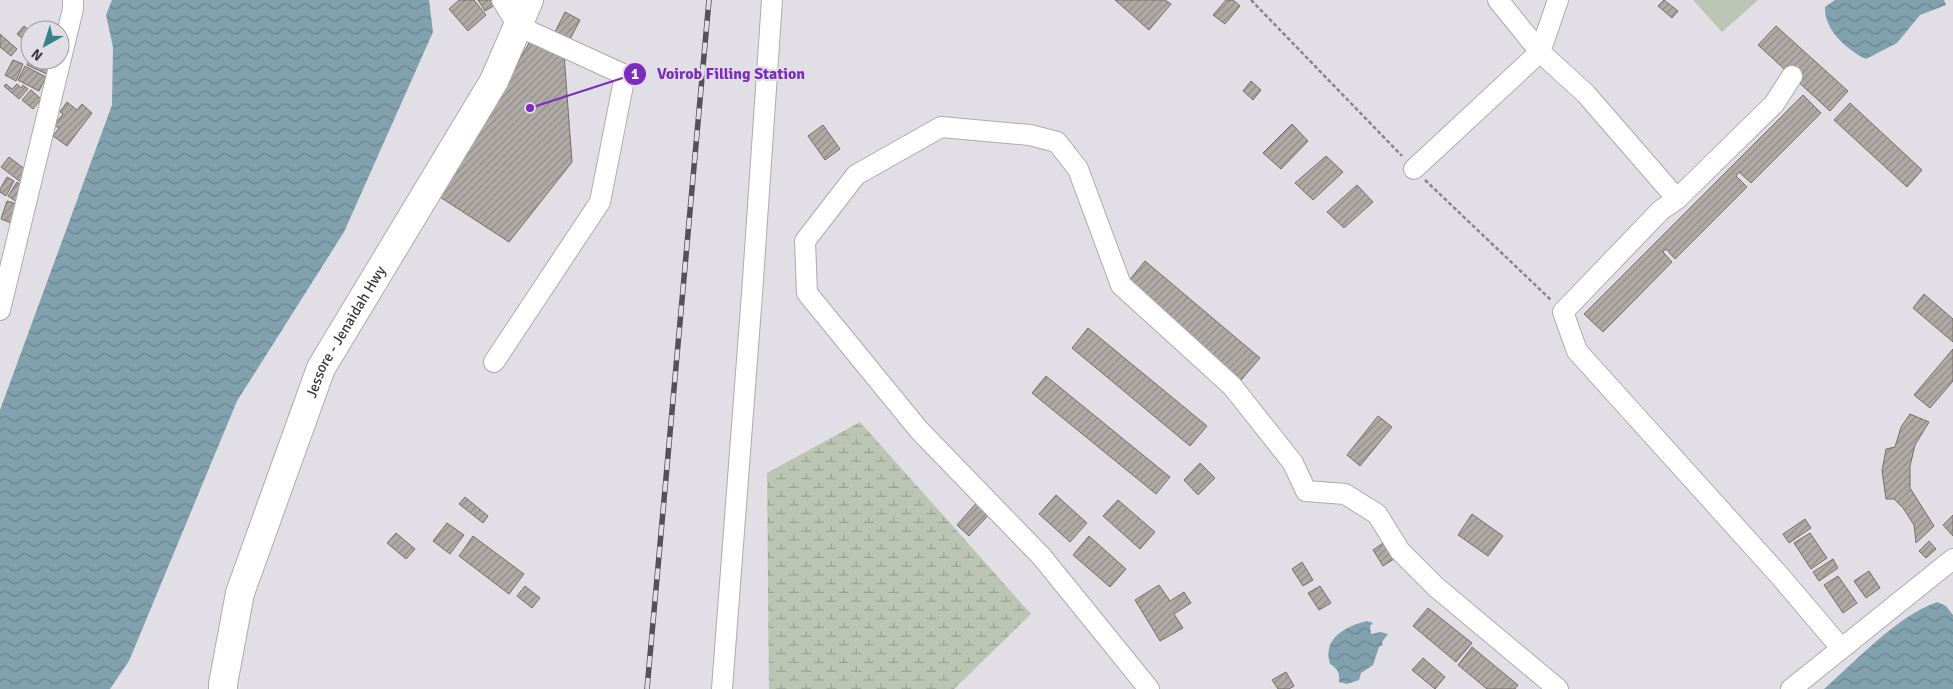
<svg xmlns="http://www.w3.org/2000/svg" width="1953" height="689" font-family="Signika,sans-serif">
	<defs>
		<pattern id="wetland-marsh" width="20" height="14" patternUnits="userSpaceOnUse" patternTransform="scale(1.25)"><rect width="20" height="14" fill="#bcc5b3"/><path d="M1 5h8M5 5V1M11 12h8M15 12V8" fill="none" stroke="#9aa193"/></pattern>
		<pattern id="water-waves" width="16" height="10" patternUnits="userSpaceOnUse" patternTransform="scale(1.25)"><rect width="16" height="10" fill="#81a1af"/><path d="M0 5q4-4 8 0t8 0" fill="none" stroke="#6b8490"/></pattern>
		<pattern id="building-hatch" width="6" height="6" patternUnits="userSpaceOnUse" patternTransform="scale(1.25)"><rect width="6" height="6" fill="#b0aaa5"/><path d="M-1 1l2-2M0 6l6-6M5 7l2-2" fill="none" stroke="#908b88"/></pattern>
	</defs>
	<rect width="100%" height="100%" fill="#e1dee5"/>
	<polygon fill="#bcc5b3" points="1693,0 1758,0 1722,32"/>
	<polygon fill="url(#wetland-marsh)" points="860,422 1031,614 954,689 769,689 767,473"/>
	<g fill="url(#water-waves)">
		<polygon points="112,0 429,0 433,32 344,232 237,401 129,661 110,689 0,689 0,410 112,105 113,47 106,15"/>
		<path d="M1835,0H1944L1946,5L1920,15L1897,43L1866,59C1847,50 1824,30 1825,7Z"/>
		<path d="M1937,602L1946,606L1953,615V689H1824C1857,660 1896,617 1937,602Z"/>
		<path d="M1367,621L1373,623L1370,626L1371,634L1381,632L1388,634L1382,642L1383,645L1379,647L1373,665L1361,673L1359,680L1347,684L1339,682C1340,673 1338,669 1330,664C1322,638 1346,626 1367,621Z"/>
	</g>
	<g fill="url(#building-hatch)" stroke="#75706b">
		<polygon points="459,0 474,0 486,15 468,31 449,9"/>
		<polygon points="478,0 498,0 500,2 485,11"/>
		<polygon points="1115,0 1165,0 1171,4 1149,30"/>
		<polygon points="1226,0 1233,0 1240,6 1225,24 1213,15"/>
		<polygon points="1664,0 1678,11 1672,18 1658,6"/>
		<polygon points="565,12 580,20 566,47 551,40"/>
		<polygon points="24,26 30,31 30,35 25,41 17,34"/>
		<polygon points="1776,26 1848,91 1830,111 1758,45"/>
		<polygon points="0,34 17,49 11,56 0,47"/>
		<polygon points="532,38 564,54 572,162 509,242 440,197"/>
		<polygon points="30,59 51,70 49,75 27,65"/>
		<polygon points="13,60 23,64 16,81 5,75"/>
		<polygon points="25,66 46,77 39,91 18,80"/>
		<polygon points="1251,81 1261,90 1253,100 1243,91"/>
		<polygon points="6,84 12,89 17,84 21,88 23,85 28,89 19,99 4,86"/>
		<polygon points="31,90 41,99 33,109 22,100"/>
		<polygon points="1803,95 1821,113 1751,183 1739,172 1736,176 1747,187 1675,259 1666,249 1663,252 1672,262 1603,332 1584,314"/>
		<polygon points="67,102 77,110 82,104 92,113 67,146 53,136 59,128 54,125 63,114 60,112"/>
		<polygon points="1850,103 1922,170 1907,187 1834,120"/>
		<polygon points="1292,124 1308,141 1281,169 1263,153"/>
		<polygon points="823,125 840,149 825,160 808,136"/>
		<polygon points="1326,156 1343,172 1313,200 1295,183"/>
		<polygon points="9,157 30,173 22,183 1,167"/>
		<polygon points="7,177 14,181 6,196 0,192 0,189"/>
		<polygon points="17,182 26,188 17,202 8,196"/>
		<polygon points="1357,185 1373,202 1344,228 1327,212"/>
		<polygon points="7,201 20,205 14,224 1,219"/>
		<polygon points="1145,261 1260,358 1241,380 1127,283"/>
		<polygon points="1924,294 1953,319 1953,342 1913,308"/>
		<polygon points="1088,328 1207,426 1190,446 1072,348"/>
		<polygon points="1953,349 1953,381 1930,408 1914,395"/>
		<polygon points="1046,376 1170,477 1156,494 1032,393"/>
		<polygon points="1910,414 1929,422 1915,445 1910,466 1910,488 1934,526 1916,543 1914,525 1903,508 1894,499 1886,499 1882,471 1886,449 1895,447 1901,427"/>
		<polygon points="1378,416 1392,427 1360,466 1347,455"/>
		<polygon points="1200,463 1215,478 1198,495 1184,480"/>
		<polygon points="1056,495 1087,523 1070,542 1039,514"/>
		<polygon points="465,497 488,516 483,523 459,504"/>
		<polygon points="979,500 992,511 969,536 957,525"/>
		<polygon points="1118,500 1155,532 1140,549 1103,516"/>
		<polygon points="1472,514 1503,536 1488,556 1458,535"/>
		<polygon points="1953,515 1953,536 1943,525"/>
		<polygon points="1805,519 1811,528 1789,543 1783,534"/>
		<polygon points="447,523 464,535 450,554 433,541"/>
		<polygon points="396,533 415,549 406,559 387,543"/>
		<polygon points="1810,533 1827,558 1811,569 1794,543"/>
		<polygon points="473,536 524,574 509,594 459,556"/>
		<polygon points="1089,536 1126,569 1110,587 1073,555"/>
		<polygon points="1929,541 1936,549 1926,558 1919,551"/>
		<polygon points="1383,543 1394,559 1383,566 1373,550"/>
		<polygon points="1833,559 1838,568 1819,581 1813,572"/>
		<polygon points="1302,562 1313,580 1303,586 1292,569"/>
		<polygon points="1869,571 1880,588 1866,598 1854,581"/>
		<polygon points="1838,576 1857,603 1843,613 1824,585"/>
		<polygon points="1159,585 1170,601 1184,592 1191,603 1174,614 1183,628 1160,641 1135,600"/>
		<polygon points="525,586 540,598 532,608 517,596"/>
		<polygon points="1320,586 1331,603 1319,610 1308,593"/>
		<polygon points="1428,608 1472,643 1456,662 1413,626"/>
		<polygon points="1472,647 1518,685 1515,689 1487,689 1458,665"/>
		<polygon points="1423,658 1445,677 1435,689 1412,670"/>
		<polygon points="1286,672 1294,686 1289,689 1278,689 1272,680"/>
	</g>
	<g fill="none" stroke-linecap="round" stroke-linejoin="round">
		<defs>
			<g id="minor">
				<polyline points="1498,0 1540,52 1558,0"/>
				<polyline points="1414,169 1540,52 1586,94 1677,199 1661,210 1563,312 1577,351 1779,575 1841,648"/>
				<polyline points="1677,199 1774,104 1792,76"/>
				<polyline points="0,310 73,9 73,0"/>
				<polyline points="494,362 600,202 625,75 518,26 502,0"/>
				<polyline points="722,689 752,294 772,0"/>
				<polyline points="1149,689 1042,557 919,430 807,293 805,241 856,175 941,127 1030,135 1057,142 1078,169 1121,285 1232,386 1293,463 1306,491 1345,494 1377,514 1400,551 1436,587 1558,689"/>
				<polyline points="1791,689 1953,559"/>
			</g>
			<g id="highway">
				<path id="s1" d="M223,689V684L240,593L321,368L494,81L529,0"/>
			</g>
		</defs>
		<use href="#minor" stroke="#adaab1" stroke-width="22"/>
		<use href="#highway" stroke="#adaab1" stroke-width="30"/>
		<g stroke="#878589" stroke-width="2.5" stroke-dasharray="4 2.5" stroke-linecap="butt">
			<polyline points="1251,0 1402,156"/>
			<polyline points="1425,180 1551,300"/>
		</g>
		<use href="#minor" stroke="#fff" stroke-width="20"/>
		<use href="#highway" stroke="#fff" stroke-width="28"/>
		<defs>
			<polyline id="rail" points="647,689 709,0"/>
		</defs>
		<use href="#rail" stroke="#535255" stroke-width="5.5"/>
		<use href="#rail" stroke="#e1dee5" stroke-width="4" stroke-dasharray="11" stroke-linecap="butt"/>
	</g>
	<g text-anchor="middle" stroke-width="4.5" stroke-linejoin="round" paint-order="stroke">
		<g font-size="15" fill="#3b3a3d" stroke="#e1dee5">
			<text dy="5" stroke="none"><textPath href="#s1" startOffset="380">Jessore - Jenaidah Hwy</textPath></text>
		</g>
	</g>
	<path fill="none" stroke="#7b2cbf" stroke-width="2" d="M530 108L635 74"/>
	<g fill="#7b2cbf" stroke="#e1dee5" stroke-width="2">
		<circle cx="530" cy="108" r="5"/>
		<circle cx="635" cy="74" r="12"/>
	</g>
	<g font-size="15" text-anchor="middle" font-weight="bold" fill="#fff">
		<text x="635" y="79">1</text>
	</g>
	<g font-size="16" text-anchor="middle" font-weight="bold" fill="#7b2cbf" stroke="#e1dee5" stroke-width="4.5" stroke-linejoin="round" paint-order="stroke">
		<text x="731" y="79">Voirob Filling Station</text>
	</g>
	<g transform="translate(45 45) rotate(219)"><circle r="24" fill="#e1dee5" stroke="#9f9ca2"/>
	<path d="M0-4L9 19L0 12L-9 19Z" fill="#3a818c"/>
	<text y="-8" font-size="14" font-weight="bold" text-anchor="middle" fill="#3b3a3d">N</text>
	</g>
</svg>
